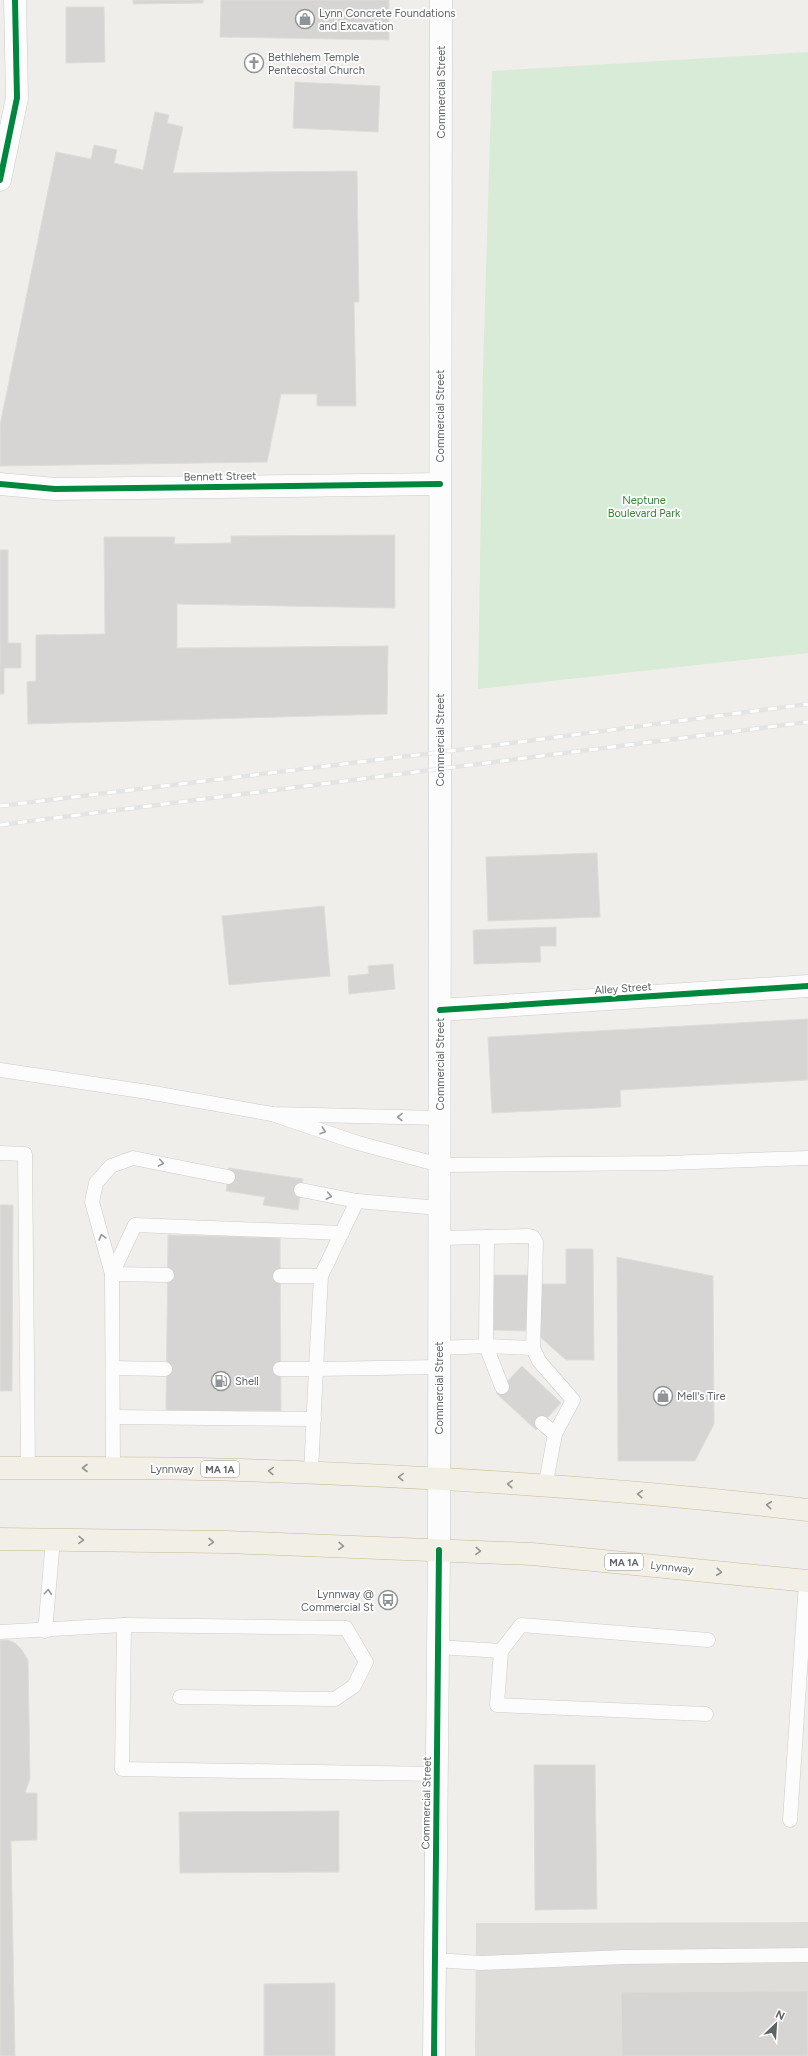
<svg xmlns="http://www.w3.org/2000/svg" width="808" height="2056" font-family="Figtree,sans-serif">
	<rect width="100%" height="100%" fill="#efeeea"/>
	<polygon fill="#dfddda" points="808,1922 808,2056 475,2056 476,1923"/>
	<polygon fill="#d8ebd6" points="808,52 808,653 478,689 483,370 492,71"/>
	<g fill="#d6d5d3" stroke="#deddd9">
		<polygon points="133,0 203,0 203,3 133,4"/>
		<polygon points="221,0 389,0 389,40 220,37"/>
		<polygon points="66,7 104,7 105,62 66,63"/>
		<polygon points="295,82 380,86 378,132 293,128"/>
		<polygon points="155,112 169,115 167,123 183,127 173,173 357,171 359,302 354,302 356,406 317,406 317,394 281,394 267,462 0,466 0,425 56,152 91,159 94,145 117,150 114,163 143,170"/>
		<polygon points="395,535 395,608 177,604 177,648 388,646 387,714 28,724 27,682 36,681 36,635 105,634 104,537 175,537 174,544 231,543 231,536"/>
		<polygon points="0,550 8,550 8,643 21,643 21,668 4,668 4,694 0,694"/>
		<polygon points="597,853 600,917 488,921 486,857"/>
		<polygon points="324,906 330,976 229,985 222,916"/>
		<polygon points="556,927 556,946 540,946 541,962 474,964 473,930"/>
		<polygon points="393,964 395,989 349,994 348,976 369,974 368,966"/>
		<polygon points="808,1019 808,1080 620,1090 621,1107 492,1113 488,1037"/>
		<polygon points="229,1168 303,1179 298,1210 263,1205 265,1197 226,1191"/>
		<polygon points="0,1205 13,1205 12,1391 0,1391"/>
		<polygon points="168,1235 280,1238 281,1411 166,1411"/>
		<polygon points="566,1249 593,1249 594,1360 566,1360 539,1336 538,1284 566,1284"/>
		<polygon points="617,1257 713,1276 714,1424 695,1461 618,1461"/>
		<polygon points="493,1275 528,1275 527,1331 492,1330"/>
		<polygon points="522,1366 561,1403 536,1430 496,1393"/>
		<polygon points="0,1640 8,1640 15,1643 22,1650 28,1660 30,1778 25,1793 37,1793 37,1840 11,1841 15,2056 0,2056"/>
		<polygon points="534,1765 595,1765 597,1909 535,1910"/>
		<polygon points="339,1811 339,1872 180,1873 179,1812"/>
		<polygon points="335,1983 335,2056 264,2056 264,1984"/>
		<polygon points="808,1991 808,2056 622,2056 621,1992"/>
	</g>
	<g fill="none" stroke-linecap="round" stroke-linejoin="round">
		<defs>
			<g id="service">
				<polyline points="0,1070 148,1092 272,1114 439,1118"/>
				<polyline points="272,1114 358,1143 440,1165 666,1163 808,1158"/>
				<polyline points="0,1153 25,1154 28,1468"/>
				<polyline points="301,1190 357,1201"/>
				<polyline points="487,1237 486,1346 502,1387"/>
				<polyline points="112,1274 135,1225 342,1233"/>
				<polyline points="112,1274 167,1275"/>
				<polyline points="280,1276 321,1276"/>
				<polyline points="439,1348 486,1346 533,1348 536,1242 533,1237 529,1236 439,1238"/>
				<polyline points="533,1348 539,1361 573,1400 555,1434 542,1423"/>
				<polyline points="113,1368 165,1369"/>
				<polyline points="280,1369 316,1369 321,1276 357,1201 440,1208"/>
				<polyline points="113,1417 314,1419"/>
				<polyline points="113,1469 112,1274 92,1202 96,1183 111,1166 133,1158 228,1177"/>
				<polyline points="311,1472 316,1369 439,1367"/>
				<polyline points="545,1487 555,1434"/>
				<polyline points="124,1625 122,1769 437,1774"/>
				<polyline points="45,1631 53,1540"/>
				<polyline points="0,1632 124,1625 346,1628 366,1662 354,1686 335,1699 180,1697"/>
				<polyline points="438,1647 501,1651"/>
				<polyline points="706,1714 497,1705 501,1651 521,1625 708,1640"/>
				<polyline points="790,1820 806,1581"/>
				<polyline points="435,1960 482,1963 624,1957 808,1955"/>
			</g>
			<g id="minor">
				<polyline points="0,180 17,98 15,0"/>
				<polyline points="0,484 55,489 440,484"/>
				<polyline points="440,1010 808,986"/>
				<polyline points="434,2056 439,1550"/>
			</g>
			<polyline id="secondary" points="439,1550 441,0"/>
			<g id="trunk">
				<path d="M0,1468C80,1468 160,1467 240,1470C429,1476 620,1488 808,1510"/>
				<polyline points="0,1539 227,1542 532,1554 808,1581"/>
			</g>
		</defs>
		<use href="#service" stroke="#cbcccc" stroke-width="15"/>
		<use href="#minor" stroke="#cbcccc" stroke-width="23"/>
		<use href="#secondary" stroke="#cacacb" stroke-width="23"/>
		<use href="#trunk" stroke="#c8b996" stroke-width="23"/>
		<use href="#service" stroke="#fdfcfc" stroke-width="14"/>
		<use href="#minor" stroke="#fdfcfc" stroke-width="22"/>
		<use href="#secondary" stroke="#fdfcfc" stroke-width="22"/>
		<use href="#trunk" stroke="#f2f0e6" stroke-width="22"/>
		<defs>
			<g id="rail">
				<polyline points="0,806 474,748 808,704"/>
				<polyline points="0,825 808,722"/>
			</g>
		</defs>
		<use href="#rail" stroke="#e4e4e4" stroke-width="4.5"/>
		<use href="#rail" stroke="#fff" stroke-width="3" stroke-dasharray="9" stroke-linecap="butt"/>
		<defs>
			<g id="cycleway">
				<polyline points="0,180 17,98 15,0"/>
				<polyline points="0,484 55,489 440,484"/>
				<polyline points="440,1010 808,986"/>
				<polyline points="434,2056 439,1550"/>
			</g>
		</defs>
		<use href="#cycleway" stroke="#fff" stroke-width="8"/>
		<use href="#cycleway" stroke="#00873e" stroke-width="6"/>
	</g>
	<defs><path id="oneway-chevron" d="M-2-3.5L2.5 0L-2 3.5" fill="none" stroke-width="1.6" stroke-linecap="round" stroke-linejoin="round"/></defs>
	<g stroke="#96999c">
		<use href="#oneway-chevron" transform="translate(400 1117) rotate(-179)"/>
		<use href="#oneway-chevron" transform="translate(323 1131) rotate(19)"/>
		<use href="#oneway-chevron" transform="translate(161 1163) rotate(11)"/>
		<use href="#oneway-chevron" transform="translate(329 1196) rotate(11)"/>
		<use href="#oneway-chevron" transform="translate(102 1237) rotate(-106)"/>
		<use href="#oneway-chevron" transform="translate(48 1592) rotate(-85)"/>
	</g>
	<g stroke="#929494">
		<use href="#oneway-chevron" transform="translate(85 1468) rotate(-180)"/>
		<use href="#oneway-chevron" transform="translate(271 1471) rotate(-178)"/>
		<use href="#oneway-chevron" transform="translate(401 1477) rotate(-177)"/>
		<use href="#oneway-chevron" transform="translate(510 1484) rotate(-176)"/>
		<use href="#oneway-chevron" transform="translate(640 1494) rotate(-176)"/>
		<use href="#oneway-chevron" transform="translate(769 1505) rotate(-174)"/>
		<use href="#oneway-chevron" transform="translate(81 1540) rotate(1)"/>
		<use href="#oneway-chevron" transform="translate(211 1542) rotate(1)"/>
		<use href="#oneway-chevron" transform="translate(341 1546) rotate(2)"/>
		<use href="#oneway-chevron" transform="translate(478 1551) rotate(2)"/>
		<use href="#oneway-chevron" transform="translate(719 1572) rotate(6)"/>
	</g>
	<defs>
		<symbol id="shop-ring" viewBox="-11 -11 22 22"><circle r="9.5" fill="#fff" stroke="#919496" stroke-width="1.5"/><path d="M-5-2.5h2.3a2.7 3.5 0 0 1 5.4 0H5L5.5 6h-11ZM-1.5-2.5h3a1.5 2.3 0 0 0-3 0Z" fill="#919496"/></symbol>
		<symbol id="church-ring" viewBox="-11 -11 22 22"><circle r="9.5" fill="#fff" stroke="#919496" stroke-width="1.5"/><path d="M-1.2-6h2.4v3.5h3.3v2.4h-3.3V6h-2.4V-.1h-3.3v-2.4h3.3Z" fill="#919496"/></symbol>
		<symbol id="fuel-ring" viewBox="-11 -11 22 22"><circle r="9.5" fill="#fff" stroke="#919496" stroke-width="1.5"/><path d="M-5.5-6h7V0h2V4h1.3V-2.5L3-4.5l.8-.8L6-3V5H2.5V1h-1V6h-7ZM-4.2-4.7v3.2H.2V-4.7Z" fill="#919496"/></symbol>
		<symbol id="bus-ring" viewBox="-11 -11 22 22"><circle r="9.5" fill="#fff" stroke="#919496" stroke-width="1.5"/><path d="M-5-6H5V4H4V6H2V4H-2V6H-4V4H-5ZM-3.5-4V0h7V-4ZM-3.5 1.2v1.5H-2V1.2ZM2 1.2v1.5H3.5V1.2Z" fill="#919496"/></symbol>
	</defs>
	<g fill-rule="evenodd">
		<use href="#shop-ring" x="294" y="8" width="22" height="22"/>
		<use href="#church-ring" x="243" y="52" width="22" height="22"/>
		<use href="#fuel-ring" x="210" y="1370" width="22" height="22"/>
		<use href="#shop-ring" x="652" y="1385" width="22" height="22"/>
		<use href="#bus-ring" x="377" y="1589" width="22" height="22"/>
	</g>
	<g text-anchor="middle" stroke-width="3.5" stroke-linejoin="round" paint-order="stroke">
		<g fill="#fff" stroke="#8f9295" stroke-width="1">
			<rect x="201" y="1461" width="38" height="16" rx="3"/>
			<rect x="605" y="1554" width="38" height="16" rx="3"/>
		</g>
		<g font-size="10" font-weight="bold" fill="#5f6368">
			<text x="220" y="1473">MA 1A</text>
			<text x="624" y="1566">MA 1A</text>
		</g>
		<g font-size="11" fill="#5f6368" stroke="#fff" text-anchor="start">
			<text x="319" y="17">Lynn Concrete Foundations<tspan x="319" dy="13">and Excavation</tspan></text>
			<text x="268" y="61">Bethlehem Temple<tspan x="268" dy="13">Pentecostal Church</tspan></text>
			<text x="235" y="1385">Shell</text>
			<text x="677" y="1400">Mell's Tire</text>
			<text x="374" y="1598" text-anchor="end">Lynnway @<tspan x="374" dy="13">Commercial St</tspan></text>
		</g>
		<g font-size="11" fill="#5f6368" stroke="#fff">
			<text transform="translate(441 92) rotate(-90)" y="4">Commercial Street</text>
			<text transform="translate(440 416) rotate(-90)" y="4">Commercial Street</text>
			<text transform="translate(220 476) rotate(-1)" y="4">Bennett Street</text>
			<text transform="translate(440 740) rotate(-90)" y="4">Commercial Street</text>
			<text transform="translate(623 988) rotate(-4)" y="4">Alley Street</text>
			<text transform="translate(440 1064) rotate(-90)" y="4">Commercial Street</text>
			<text transform="translate(439 1388) rotate(-90)" y="4">Commercial Street</text>
			<text x="172" y="1473">Lynnway</text>
			<text transform="translate(672 1567) rotate(6)" y="4">Lynnway</text>
			<text transform="translate(426 1803) rotate(-89)" y="4">Commercial Street</text>
		</g>
		<g font-size="11" fill="#348238" stroke="#fff">
			<text x="644" y="504">Neptune<tspan x="644" dy="13">Boulevard Park</tspan></text>
		</g>
	</g>
	<g transform="translate(776 2024) rotate(25)" stroke="#ffffff" stroke-width="3" paint-order="stroke">
	<path d="M0-3L7 15L0 10L-7 15Z" fill="#5f6368"/>
	<text y="-6" font-size="11" font-weight="bold" text-anchor="middle" fill="#5f6368">N</text>
	</g>
</svg>
